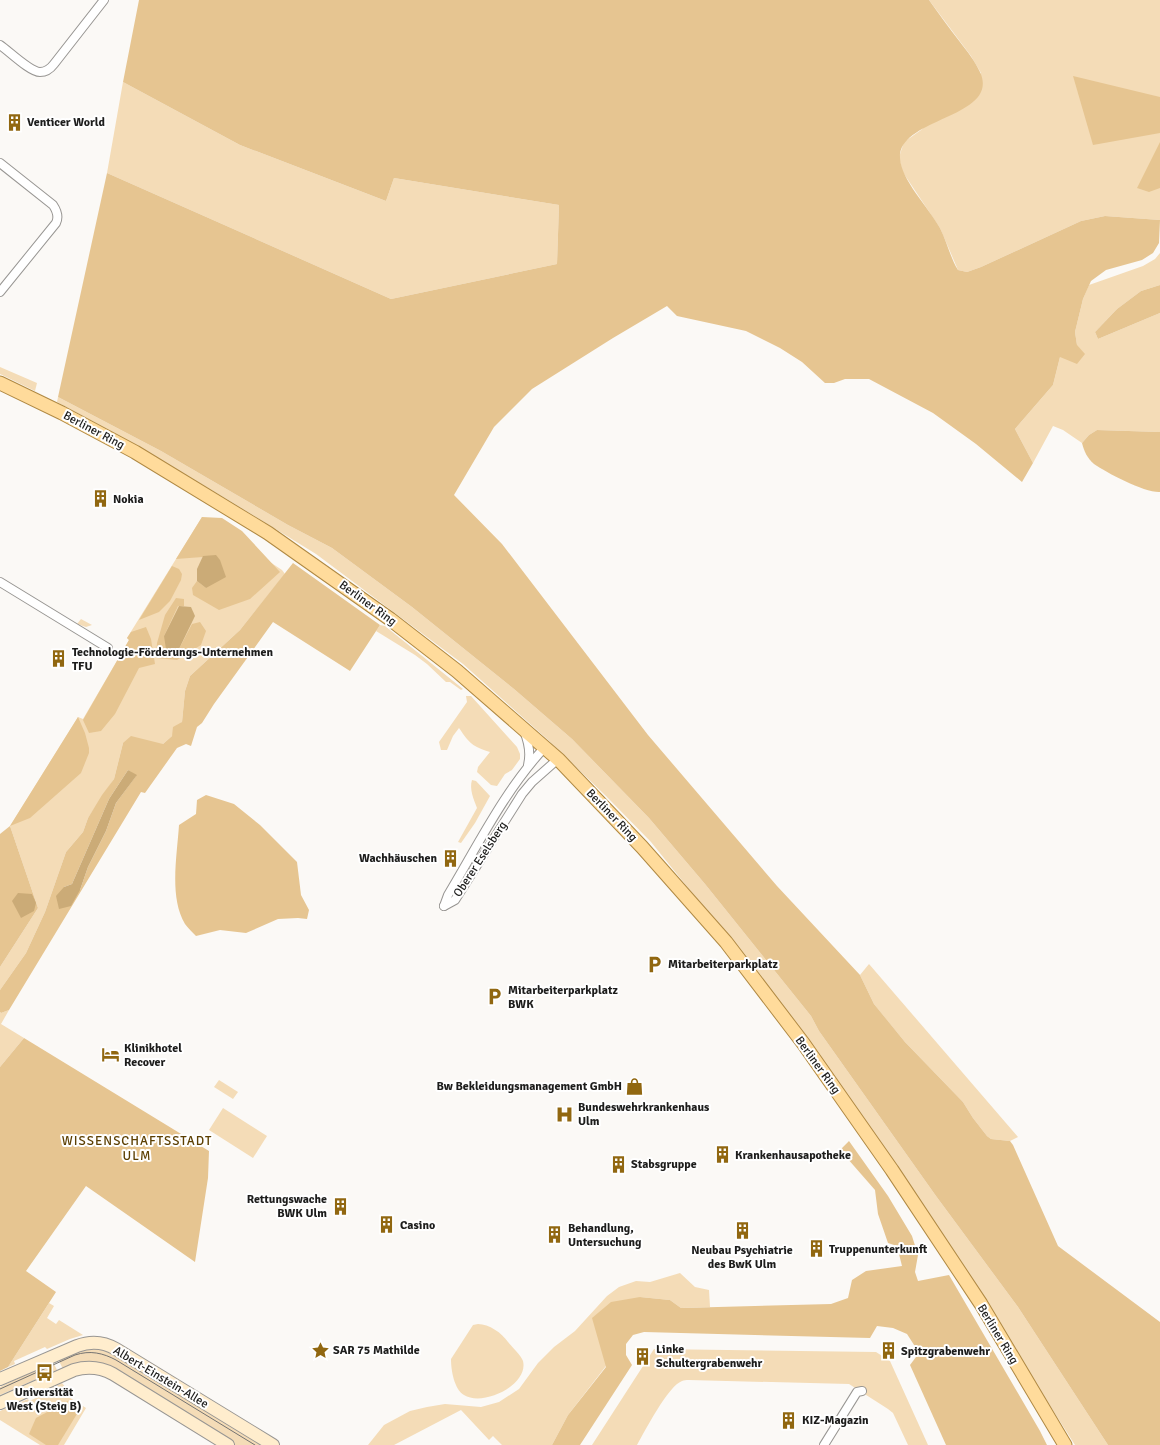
<svg xmlns="http://www.w3.org/2000/svg" width="1160" height="1445" font-family="Signika,sans-serif">
	<rect width="100%" height="100%" fill="#fbf9f6"/>
	<g fill="#f4dcb7">
		<polygon points="929,0 1160,0 1160,220 1105,216 1081,221 981,267 967,272 958,270 940,228 902,171 899,157 904,142 921,130 981,73 971,56"/>
		<polygon points="123,82 240,145 386,201 394,178 559,205 557,264 391,299 107,173"/>
		<polygon points="1160,253 1160,285 1141,291 1117,309 1095,332 1098,339 1160,313 1160,432 1097,430 1089,435 1082,443 1063,430 1053,426 1033,463 1015,429 1053,385 1060,357 1077,345 1075,332 1083,299 1089,285 1143,266 1155,259"/>
		<polygon points="0,367 37,383 35,391 0,374"/>
		<polygon points="58,397 161,451 288,525 332,548 412,607 514,689 572,739 649,818 705,884 811,1016 819,1031 936,1196 1018,1307 1108,1445 1075,1445 897,1165 808,1040 731,941 651,842 606,796 547,739 463,664 316,554 230,501 127,440 57,402"/>
		<polygon points="202,517 282,570 285,574 240,630 190,676 185,691 182,722 172,736 163,744 123,743 114,779 88,818 83,832 66,852 45,912 26,953 0,990 0,967 38,908 10,826 78,717 83,719 129,640 127,638"/>
		<polygon points="81,619 92,625 86,627 77,624"/>
		<polygon points="380,625 385,626 463,689 461,690 450,682 446,682 427,664 415,655 376,631"/>
		<path d="M466,696H471L517,747L520,754V759L512,770L505,774L497,786L491,785L477,772L478,767L490,752C472,746 470,744 459,728L453,736L447,750H441L439,742L467,702Z"/>
		<path d="M472,780L476,781L490,796L475,823L461,843L458,842L477,808C474,800 469,789 472,780Z"/>
		<polygon points="869,964 1018,1137 1010,1141 991,1139 987,1136 973,1118 963,1102 905,1042 882,1014 874,1004 860,975"/>
		<polygon points="9,1010 1,1024 24,1038 0,1067 0,1012 1,1013"/>
		<polygon points="219,1080 238,1092 233,1099 214,1087"/>
		<polygon points="223,1108 267,1136 253,1158 209,1130"/>
		<polygon points="680,1273 695,1287 709,1290 710,1307 681,1308 670,1300 640,1297 606,1366 568,1415 552,1445 502,1445 493,1436 489,1440 461,1410 394,1445 368,1445 384,1425 410,1411 427,1407 445,1404 481,1407 499,1402 519,1389 538,1363 554,1347 575,1331 607,1296 619,1287 636,1281 650,1282"/>
		<polygon points="49,1303 54,1306 47,1318 56,1324 59,1320 83,1335 70,1339 47,1349 45,1347 14,1361 15,1364 8,1367"/>
		<path d="M478,1324C489,1324 502,1333 508,1342C512,1347 521,1355 523,1361C529,1385 483,1407 464,1395C454,1389 451,1370 451,1359L473,1325Z"/>
		<polygon points="100,1346 266,1445 234,1445 118,1373 64,1371 57,1357"/>
		<path d="M654,1349L876,1352L890,1361L928,1445H908L893,1413L888,1409L849,1384L689,1380C686,1380 684,1380 682,1381C668,1386 645,1431 637,1445H592Z"/>
		<polygon points="53,1362 57,1370 0,1395 0,1387"/>
		<polygon points="62,1383 67,1389 64,1394 86,1408 64,1445 40,1445 0,1420 0,1411 28,1399 29,1401 36,1398 35,1396"/>
	</g>
	<g fill="#e6c591" fill-rule="evenodd">
		<path d="M139,0H929C939,14 949,28 960,42C967,51 975,61 980,72C1001,118 898,117 900,158C901,180 929,208 940,228C947,242 950,257 958,270L967,272L981,267L1081,221L1105,216L1160,220L1159,243L1153,253L1142,260L1106,270L1091,281L1083,299L1075,332L1077,345L1085,354L1077,364L1060,357L1053,385L1015,429L1033,463L1022,482L976,444L933,413L869,379H845L834,383H825L802,362L780,348L746,331L677,316L667,306L613,338L532,389L494,427L454,495L502,544L648,735L777,886L860,975L874,1004L905,1042L963,1102L973,1118L987,1136L991,1139L1010,1141L1013,1145L1058,1246L1160,1322V1445H1108L1018,1307L936,1196L819,1031L811,1016L705,884L649,818L572,739L514,689L412,607L332,548L288,525L161,451L58,397L107,173L391,299L557,264L559,205L394,178L386,201L240,145L123,82Z"/>
		<polygon points="1073,76 1160,97 1160,133 1093,145"/>
		<polygon points="1160,142 1160,188 1149,192 1137,188"/>
		<polygon points="1160,285 1160,313 1098,339 1095,332 1117,309 1141,291"/>
		<path d="M1097,430L1160,432V492C1145,493 1107,473 1094,464C1087,458 1084,451 1082,443L1089,435Z"/>
		<polygon points="202,517 222,518 242,531 280,572 250,599 219,610 193,595 192,588 197,581 206,588 216,556 176,559"/>
		<path d="M293,563L380,625L350,671L273,622L214,704L202,723L197,727L191,746L186,744L177,748L145,793L141,792L9,1010L1,1013L0,1012V990L26,953L45,912L66,852L83,832L88,818L102,795L114,779L123,743L131,736L163,744L172,736L173,727L182,722L185,691L190,676L240,630ZM128,770L136,776L116,803L106,831L88,867L80,890L64,887L72,884L109,799Z"/>
		<polygon points="172,566 179,569 182,574 181,580 170,601 159,612 139,620"/>
		<polygon points="176,598 184,599 184,606 178,606 164,636 178,651 192,624 200,622 206,631 201,645 177,660 156,658 157,643 165,615"/>
		<polygon points="146,627 151,639 155,664 139,668 115,714 101,731 89,733 83,720 129,640 127,638 131,632"/>
		<polygon points="78,717 85,733 89,748 89,753 81,773 30,818 10,826 38,908 0,967 0,834 10,826"/>
		<path d="M206,795L234,804L260,825L297,862L301,895L309,910L307,919L298,918L278,919L246,933L220,930L196,936C192,932 188,928 185,924C169,897 177,856 179,825L196,814L197,800Z"/>
		<polygon points="24,1038 209,1151 208,1178 195,1262 86,1186 26,1271 56,1292 8,1367 0,1371 0,1067"/>
		<polygon points="849,1141 888,1196 912,1236 918,1255 915,1272 918,1281 949,1275 1040,1431 1047,1445 946,1445 910,1365 916,1357 916,1348 907,1334 893,1328 877,1326 870,1338 644,1332 633,1335 626,1344 626,1355 632,1365 580,1445 552,1445 568,1415 606,1367 592,1318 611,1302 640,1297 670,1300 681,1308 831,1304 848,1298 852,1280 866,1271 902,1266 897,1246 888,1243 878,1214 875,1190 840,1150"/>
		<polygon points="68,1401 80,1409 58,1445 46,1445 29,1434 36,1418"/>
	</g>
	<g fill="#cbab77">
		<polygon points="216,555 220,560 226,577 206,588 197,581 197,569 203,556"/>
		<polygon points="179,606 191,607 195,616 178,651 166,649 164,636"/>
		<polygon points="128,770 137,775 116,803 106,831 88,867 80,890 71,906 59,909 56,896 64,887 72,884 109,799"/>
		<polygon points="18,893 32,894 36,903 34,911 21,918 12,901"/>
	</g>
	<g fill="none" stroke-linecap="round" stroke-linejoin="round">
		<defs>
			<g id="street">
				<path d="M0,45C9,51 30,72 40,72C46,72 51,68 54,64L104,0"/>
				<path d="M0,163L53,205C57,211 59,217 56,223L0,292"/>
				<polyline points="0,582 108,648"/>
				<path d="M524,731C529,743 531,753 528,765"/>
				<path d="M444,906L448,895C478,845 505,790 545,747"/>
				<polyline points="444,906 455,900 522,794 532,782 558,759"/>
				<polyline points="824,1445 857,1392 862,1391"/>
			</g>
			<g id="secondary">
				<path d="M0,1379L77,1346C90,1341 104,1342 116,1349L273,1445"/>
				<path d="M0,1403L74,1370C88,1366 100,1367 113,1374L228,1445"/>
			</g>
			<polyline id="primary" points="0,383 62,413 135,452 268,533 390,619 457,671 559,760 642,847 726,942 803,1043 892,1170 981,1304 1065,1445"/>
		</defs>
		<use href="#street" stroke="#989693" stroke-width="10"/>
		<use href="#secondary" stroke="#989693" stroke-width="14"/>
		<use href="#primary" stroke="#b08943" stroke-width="15"/>
		<use href="#street" stroke="#fff" stroke-width="8"/>
		<use href="#secondary" stroke="#ffedcd" stroke-width="12"/>
		<use href="#primary" stroke="#ffdb9b" stroke-width="13"/>
		<path stroke="#747371" stroke-width="1" d="M0,1389L75,1355C90,1350 103,1353 116,1360L255,1445"/>
	</g>
	<defs>
		<symbol id="building-bare" viewBox="-9 -9 18 18"><path d="M-4-6H4V6H1V3H-1V6H-4ZM-2.5-4.3h1.7v1.8h-1.7ZM.8-4.3h1.7v1.8H.8ZM-2.5-1h1.7V.8h-1.7ZM.8-1h1.7V.8H.8Z" fill="#916710" stroke="#fff" stroke-width="2.5" paint-order="stroke"/></symbol>
		<symbol id="parking-bare" viewBox="-9 -9 18 18"><path d="M-3.5-5.5H1a3.5 3.5 0 0 1 0 7H-1V5.5H-3.5ZM-1-3.4V-.6H.8a1.4 1.4 0 0 0 0-2.8Z" fill="#916710" stroke="#fff" stroke-width="2.5" paint-order="stroke"/></symbol>
		<symbol id="hotel-bare" viewBox="-9 -9 18 18"><path d="M-6-4.5h1.5V1H6V5H4.5V3h-9V5H-6ZM-4 0a1.8 1.8 0 1 1 3.6 0ZM.5 0V-2.5h3Q6-2.5 6 0Z" fill="#916710" stroke="#fff" stroke-width="2.5" paint-order="stroke"/></symbol>
		<symbol id="shop-bare" viewBox="-9 -9 18 18"><path d="M-5-2.5h2.3a2.7 3.5 0 0 1 5.4 0H5L5.5 6h-11ZM-1.5-2.5h3a1.5 2.3 0 0 0-3 0Z" fill="#916710" stroke="#fff" stroke-width="2.5" paint-order="stroke"/></symbol>
		<symbol id="hospital-bare" viewBox="-9 -9 18 18"><path d="M-5-5h3v3.5h4V-5h3V5h-3V1.5h-4V5h-3Z" fill="#916710" stroke="#fff" stroke-width="2.5" paint-order="stroke"/></symbol>
		<symbol id="sight-bare" viewBox="-9 -9 18 18"><path d="M0-6L1.8-2.2L6-1.7L2.9 1.2L3.7 5.4L0 3.3L-3.7 5.4L-2.9 1.2L-6-1.7L-1.8-2.2Z" fill="#916710" stroke="#fff" stroke-width="2.5" paint-order="stroke"/></symbol>
		<symbol id="bus-bare" viewBox="-9 -9 18 18"><path d="M-5-6H5V4H4V6H2V4H-2V6H-4V4H-5ZM-3.5-4V0h7V-4ZM-3.5 1.2v1.5H-2V1.2ZM2 1.2v1.5H3.5V1.2Z" fill="#916710" stroke="#fff" stroke-width="2.5" paint-order="stroke"/></symbol>
	</defs>
	<g fill-rule="evenodd">
		<use href="#building-bare" x="2" y="110" width="25" height="25"/>
		<use href="#building-bare" x="88" y="486" width="25" height="25"/>
		<use href="#building-bare" x="46" y="646" width="25" height="25"/>
		<use href="#building-bare" x="438" y="846" width="25" height="25"/>
		<use href="#parking-bare" x="642" y="952" width="25" height="25"/>
		<use href="#parking-bare" x="482" y="984" width="25" height="25"/>
		<use href="#hotel-bare" x="98" y="1042" width="25" height="25"/>
		<use href="#shop-bare" x="622" y="1074" width="25" height="25"/>
		<use href="#hospital-bare" x="552" y="1102" width="25" height="25"/>
		<use href="#building-bare" x="710" y="1142" width="25" height="25"/>
		<use href="#building-bare" x="606" y="1152" width="25" height="25"/>
		<use href="#building-bare" x="328" y="1194" width="25" height="25"/>
		<use href="#building-bare" x="374" y="1212" width="25" height="25"/>
		<use href="#building-bare" x="730" y="1218" width="25" height="25"/>
		<use href="#building-bare" x="542" y="1222" width="25" height="25"/>
		<use href="#building-bare" x="804" y="1236" width="25" height="25"/>
		<use href="#sight-bare" x="308" y="1338" width="25" height="25"/>
		<use href="#building-bare" x="876" y="1338" width="25" height="25"/>
		<use href="#building-bare" x="630" y="1344" width="25" height="25"/>
		<use href="#bus-bare" x="32" y="1360" width="25" height="25"/>
		<use href="#building-bare" x="776" y="1408" width="25" height="25"/>
	</g>
	<g text-anchor="middle" stroke-width="4" stroke-linejoin="round" paint-order="stroke">
		<g font-size="12" font-weight="bold" fill="#1d1d1c" stroke="#fff" text-anchor="start">
			<text x="27" y="126">Venticer World</text>
			<text x="113" y="503">Nokia</text>
			<text x="72" y="656">Technologie-Förderungs-Unternehmen<tspan x="72" dy="14">TFU</tspan></text>
			<text x="437" y="862" text-anchor="end">Wachhäuschen</text>
			<text x="668" y="968">Mitarbeiterparkplatz</text>
			<text x="508" y="994">Mitarbeiterparkplatz<tspan x="508" dy="14">BWK</tspan></text>
			<text x="124" y="1052">Klinikhotel<tspan x="124" dy="14">Recover</tspan></text>
			<text x="622" y="1090" text-anchor="end">Bw Bekleidungsmanagement GmbH</text>
			<text x="578" y="1111">Bundeswehrkrankenhaus<tspan x="578" dy="14">Ulm</tspan></text>
			<text x="735" y="1159">Krankenhausapotheke</text>
			<text x="631" y="1168">Stabsgruppe</text>
			<text x="327" y="1203" text-anchor="end">Rettungswache<tspan x="327" dy="14">BWK Ulm</tspan></text>
			<text x="400" y="1229">Casino</text>
			<text x="568" y="1232">Behandlung,<tspan x="568" dy="14">Untersuchung</tspan></text>
			<text x="829" y="1253">Truppenunterkunft</text>
			<text x="742" y="1254" text-anchor="middle">Neubau Psychiatrie<tspan x="742" dy="14">des BwK Ulm</tspan></text>
			<text x="656" y="1353">Linke<tspan x="656" dy="14">Schultergrabenwehr</tspan></text>
			<text x="333" y="1354">SAR 75 Mathilde</text>
			<text x="901" y="1355">Spitzgrabenwehr</text>
			<text x="44" y="1396" text-anchor="middle">Universität<tspan x="44" dy="14">West (Steig B)</tspan></text>
			<text x="802" y="1424">KIZ-Magazin</text>
		</g>
		<g font-size="12" fill="#1d1d1c" stroke="#fff">
			<text transform="translate(94 430) rotate(28)" y="4">Berliner Ring</text>
			<text transform="translate(368 603) rotate(36)" y="4">Berliner Ring</text>
			<text transform="translate(612 815) rotate(46)" y="4">Berliner Ring</text>
			<text transform="translate(480 859) rotate(-57)" y="4">Oberer Eselsberg</text>
			<text transform="translate(818 1065) rotate(54)" y="4">Berliner Ring</text>
			<text transform="translate(998 1334) rotate(59)" y="4">Berliner Ring</text>
			<text transform="translate(161 1377) rotate(31)" y="4">Albert-Einstein-Allee</text>
		</g>
		<g font-size="13" letter-spacing="1" fill="#5c3f02" stroke="#fff">
			<text x="137" y="1145">WISSENSCHAFTSSTADT<tspan x="137" dy="15">ULM</tspan></text>
		</g>
	</g>
</svg>
